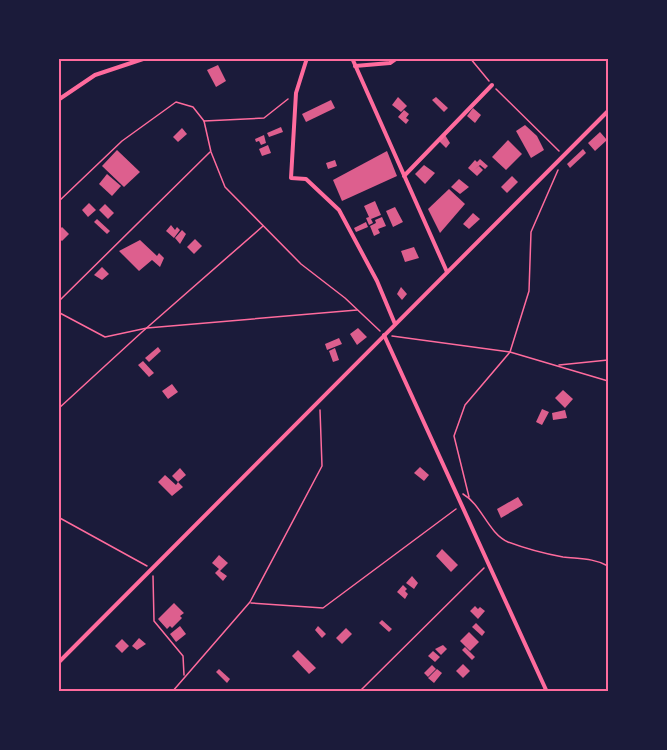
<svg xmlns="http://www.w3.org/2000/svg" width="667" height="750" font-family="Inter,sans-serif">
	<rect width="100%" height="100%" fill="#1b1b3a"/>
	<g fill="#dd5f8e">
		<polygon points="218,65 226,81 216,87 207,70"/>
		<polygon points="398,97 407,106 401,112 392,105"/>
		<polygon points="436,97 448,108 444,112 432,100"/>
		<polygon points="331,100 335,108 306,122 302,114"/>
		<polygon points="473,108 481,115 475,123 467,116"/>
		<polygon points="404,110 409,114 406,118 409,120 406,124 398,117"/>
		<polygon points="525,125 537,136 544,150 531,158 516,131"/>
		<polygon points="281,127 283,132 269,137 267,133"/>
		<polygon points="182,128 187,134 178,142 173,137"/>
		<polygon points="600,132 607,140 595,151 588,143"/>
		<polygon points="264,135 266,143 261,145 259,141 256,142 255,139"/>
		<polygon points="445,135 450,143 446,148 439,141"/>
		<polygon points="508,140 522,154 506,170 492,157"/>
		<polygon points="268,145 271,153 262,156 259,149"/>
		<polygon points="583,149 586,153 570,168 567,164"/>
		<polygon points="117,150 140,172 124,187 102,166"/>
		<polygon points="387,151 397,176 342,201 333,180"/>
		<polygon points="480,159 488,166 485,169 480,165 474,170 479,166 483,170 477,176 468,168 475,160 477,162"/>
		<polygon points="335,160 337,166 328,169 326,163"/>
		<polygon points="424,165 435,173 425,184 415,174"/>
		<polygon points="107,174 121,186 112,196 99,184"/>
		<polygon points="512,176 518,182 507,193 501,187"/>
		<polygon points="459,179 469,187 460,194 451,187"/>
		<polygon points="449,189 465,204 440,233 428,209"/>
		<polygon points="375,201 381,215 371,219 373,223 369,225 366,218 369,217 364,206"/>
		<polygon points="89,203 96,210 88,217 82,210"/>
		<polygon points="105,204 114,213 108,219 99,210"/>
		<polygon points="395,207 403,222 393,227 386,211"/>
		<polygon points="473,213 480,219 469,229 463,224"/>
		<polygon points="382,217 386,226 378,229 380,233 374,236 370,226 376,223 375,220"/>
		<polygon points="97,219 110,231 107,234 94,222"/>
		<polygon points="366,222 368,227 356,232 354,228"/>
		<polygon points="171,225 175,230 177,227 180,230 174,238 166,231"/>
		<polygon points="62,227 69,234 62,241 58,238 58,231"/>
		<polygon points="182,230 186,234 180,244 175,238"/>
		<polygon points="195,239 202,246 194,254 187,247"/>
		<polygon points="140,240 157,256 159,253 164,258 160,267 152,260 139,271 119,251"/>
		<polygon points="414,247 419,258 405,262 401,251"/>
		<polygon points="102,267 109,274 102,280 94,275"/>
		<polygon points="401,287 407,294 402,300 397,294"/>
		<polygon points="358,328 362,332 357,337 362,332 367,337 357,345 350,334"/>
		<polygon points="339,338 342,344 327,350 325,344"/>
		<polygon points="158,347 161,351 149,362 145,358"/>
		<polygon points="335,348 339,360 333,362 329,351"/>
		<polygon points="143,361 154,373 149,377 138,365"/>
		<polygon points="172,384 178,392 168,399 162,391"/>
		<polygon points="563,390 573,399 565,408 555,398"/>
		<polygon points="542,409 549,412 542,425 536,422"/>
		<polygon points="565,410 567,418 553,420 552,413"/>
		<polygon points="420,467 429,475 424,481 414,473"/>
		<polygon points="180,468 186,475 178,482 183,487 172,496 158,482 165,475 176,485 178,482 172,476"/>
		<polygon points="518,497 523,505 501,518 497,509"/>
		<polygon points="442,549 458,565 451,572 436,556"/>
		<polygon points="219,555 228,563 220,571 227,576 223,581 215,573 219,569 212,563"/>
		<polygon points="412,576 418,583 414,589 406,583"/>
		<polygon points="403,585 407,589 405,591 408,594 405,599 397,592"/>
		<polygon points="174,603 184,613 180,616 182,618 172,628 170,626 167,629 158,619"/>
		<polygon points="475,606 478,609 480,607 485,611 478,619 470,611"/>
		<polygon points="382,620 392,629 389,632 379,623"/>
		<polygon points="476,623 485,632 482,636 472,627"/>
		<polygon points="180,626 186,634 176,642 170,634"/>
		<polygon points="318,626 326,634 322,638 315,630"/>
		<polygon points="346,628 352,634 342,644 336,638"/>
		<polygon points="469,632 479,642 470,651 460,641"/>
		<polygon points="139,638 146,644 137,650 132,646"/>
		<polygon points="122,639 129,646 122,653 115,646"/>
		<polygon points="443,645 447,649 441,655 435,649"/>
		<polygon points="465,647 475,657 472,660 462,650"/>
		<polygon points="298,650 316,668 309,674 292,656"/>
		<polygon points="433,651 440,657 435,662 428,656"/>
		<polygon points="463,664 470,671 463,678 456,671"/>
		<polygon points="432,665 436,669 428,677 424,673"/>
		<polygon points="219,669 230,679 227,683 216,672"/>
		<polygon points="437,669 442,673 434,683 428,678"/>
	</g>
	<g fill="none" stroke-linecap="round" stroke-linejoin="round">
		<g stroke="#ff6b9d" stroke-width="1.5">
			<polyline points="470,58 489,81"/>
			<polyline points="496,89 559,151"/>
			<polyline points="204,121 211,152 225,187 301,264 345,298 380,331"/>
			<polyline points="58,202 122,141 176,102 193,107 204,121 264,118 288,99"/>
			<polyline points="58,302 210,152"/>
			<polyline points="58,312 105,337 147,328 357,310"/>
			<polyline points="392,336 510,352 608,381"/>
			<polyline points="559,365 608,360"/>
			<polyline points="58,409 142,332 263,226"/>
			<path d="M463,494C482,505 488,533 508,542C524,548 546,554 563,557C579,559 594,558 608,566"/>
			<polyline points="469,497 454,436 465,405 510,352 529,291 531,232 558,170"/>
			<polyline points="58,517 147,566"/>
			<polyline points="153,576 154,621 183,656 184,675"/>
			<polyline points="251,603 323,608 456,509"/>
			<polyline points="172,692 250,602 322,466 320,410"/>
			<polyline points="359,692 484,568"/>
		</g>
		<g stroke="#ff6b9d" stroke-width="4">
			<polyline points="307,58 296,93 291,178 306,179 339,210 377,281 395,324"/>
			<polyline points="352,58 447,272"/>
			<polyline points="355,66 390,63 397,58"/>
			<polyline points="58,100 95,75 146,58"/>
			<polyline points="404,176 492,85"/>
			<polyline points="384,335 547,692"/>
			<polyline points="58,663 608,111"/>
		</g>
	</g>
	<rect width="667" height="750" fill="none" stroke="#1b1b3a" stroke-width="120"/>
	<rect x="60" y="60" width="547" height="630" fill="none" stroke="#ff6b9d" stroke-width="2"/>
</svg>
